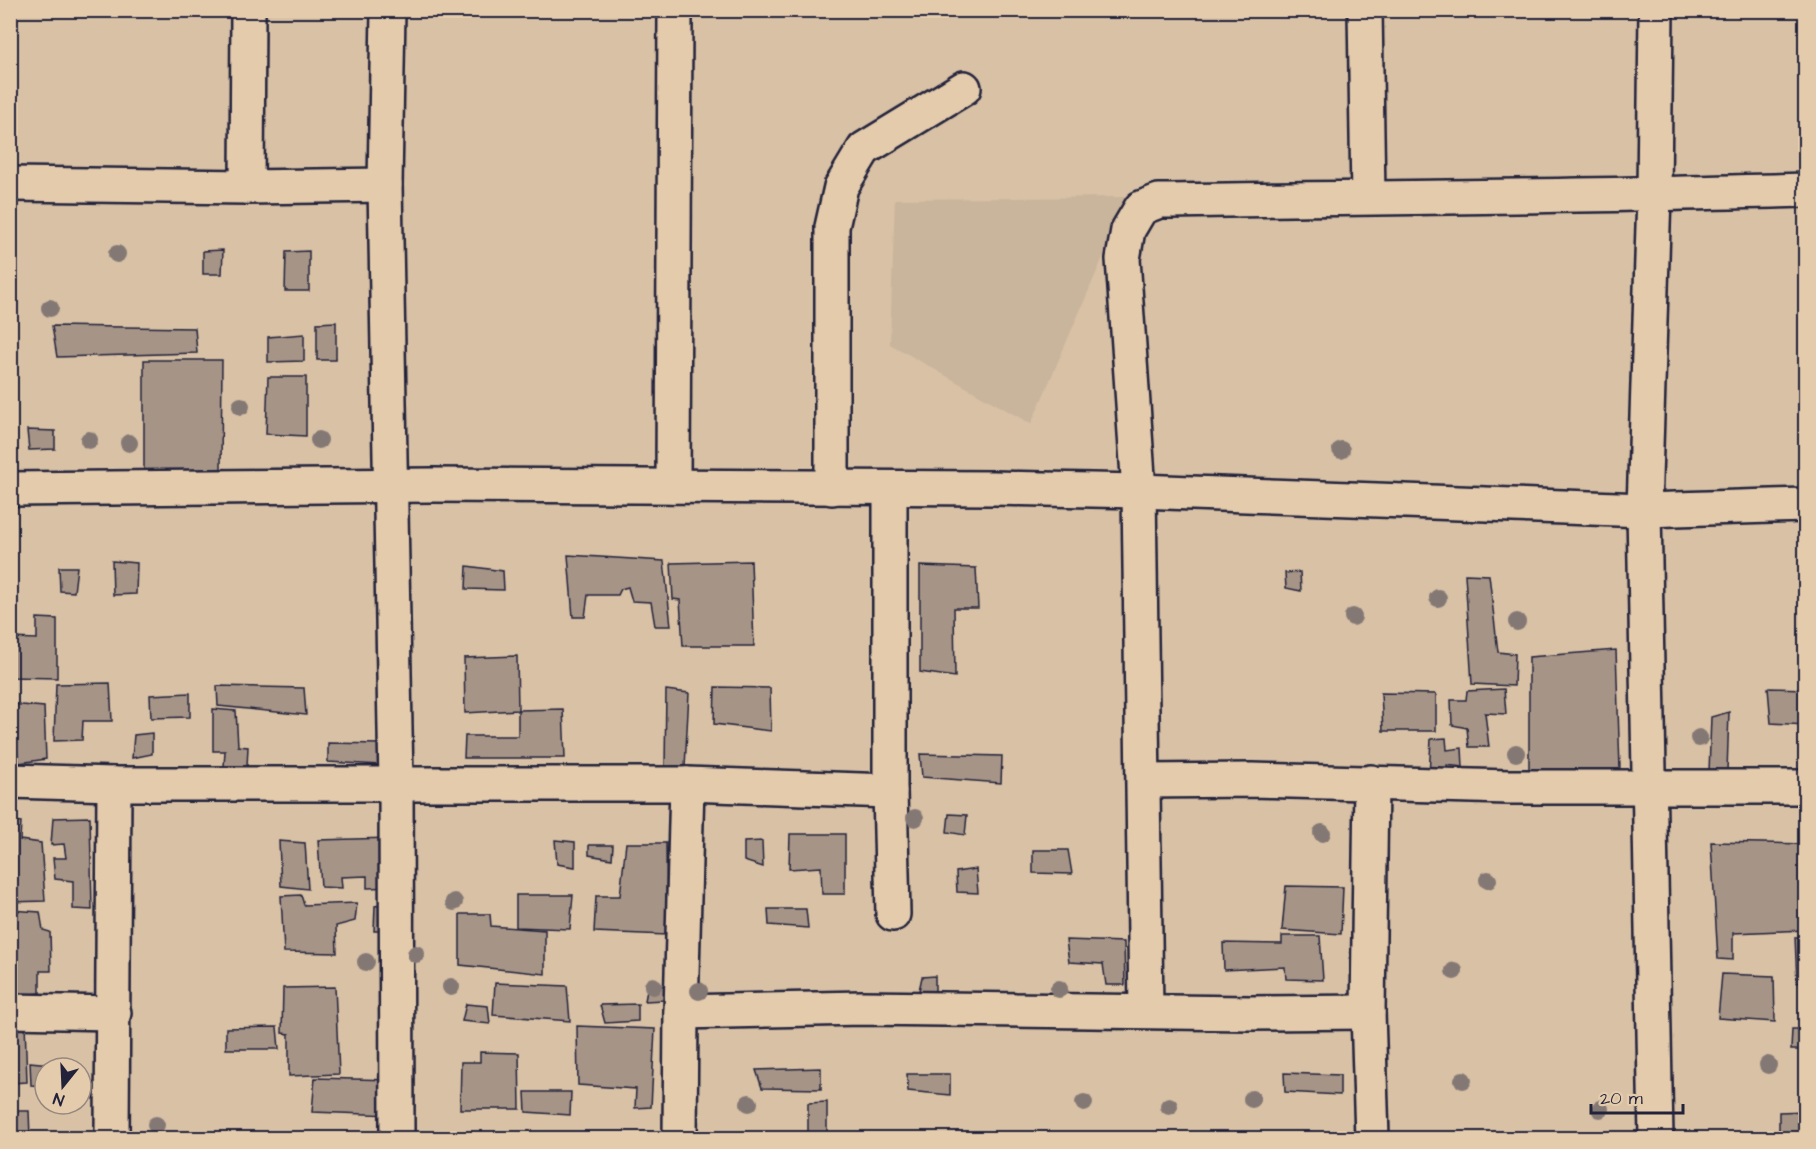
<svg xmlns="http://www.w3.org/2000/svg" width="1816" height="1149" font-family="'Architects Daughter',sans-serif">
	<rect width="100%" height="100%" fill="#d8c1a5"/>
	<filter id="ink" filterUnits="userSpaceOnUse"><feTurbulence type="fractalNoise" baseFrequency=".0167" numOctaves="2"/><feDisplacementMap in="SourceGraphic" scale="12" xChannelSelector="R" yChannelSelector="G"/><feConvolveMatrix kernelMatrix="1 2 1 2 8 2 1 2 1" color-interpolation-filters="sRGB"/></filter>
	<g filter="url(#ink)">
		<polygon fill="#c9b49c" points="1129,197 1031,424 890,344 895,199"/>
		<g fill="#a69487" stroke="#22223b" stroke-width="1.5">
			<polygon points="223,250 222,274 203,274 203,251"/>
			<polygon points="309,251 309,291 285,291 286,252"/>
			<polygon points="336,322 336,360 317,360 317,323"/>
			<polygon points="52,326 195,328 197,353 57,357"/>
			<polygon points="304,334 304,361 268,362 268,337"/>
			<polygon points="144,360 222,360 221,469 144,471"/>
			<polygon points="268,377 306,377 306,436 266,434"/>
			<polygon points="27,430 55,431 55,449 29,450"/>
			<polygon points="568,555 664,561 671,626 655,626 651,602 632,601 628,587 621,589 618,595 588,595 585,617 573,617"/>
			<polygon points="112,561 137,563 136,594 113,595"/>
			<polygon points="751,561 754,646 683,646 680,600 673,599 671,563"/>
			<polygon points="467,566 503,571 504,590 466,589"/>
			<polygon points="920,566 976,568 978,608 954,608 955,677 920,672"/>
			<polygon points="59,567 77,567 74,592 60,591"/>
			<polygon points="1300,572 1301,591 1286,588 1285,573"/>
			<polygon points="1465,574 1489,575 1498,652 1515,654 1514,686 1472,684"/>
			<polygon points="37,618 57,619 57,678 10,677 10,638 37,639"/>
			<polygon points="1616,650 1620,769 1529,769 1529,657"/>
			<polygon points="517,656 518,710 465,713 464,658"/>
			<polygon points="110,683 112,721 83,721 82,740 54,741 56,684"/>
			<polygon points="217,686 304,688 306,715 218,706"/>
			<polygon points="715,687 770,688 771,731 714,724"/>
			<polygon points="1768,688 1805,689 1806,725 1771,723"/>
			<polygon points="1504,689 1506,714 1485,713 1489,747 1469,747 1467,728 1452,725 1451,700 1466,700 1467,691"/>
			<polygon points="666,690 689,693 685,767 665,768"/>
			<polygon points="190,693 190,717 151,718 150,695"/>
			<polygon points="1381,693 1436,694 1436,731 1383,731"/>
			<polygon points="10,704 44,707 46,759 19,763"/>
			<polygon points="213,709 236,711 238,746 248,747 247,766 224,767 225,751 213,751"/>
			<polygon points="563,709 565,758 464,758 465,736 518,736 518,710"/>
			<polygon points="1729,712 1727,771 1709,772 1711,717"/>
			<polygon points="152,733 152,754 132,758 134,735"/>
			<polygon points="1446,738 1447,750 1462,748 1463,767 1447,765 1446,778 1429,776 1431,739"/>
			<polygon points="328,743 380,744 381,765 328,762"/>
			<polygon points="920,754 1002,756 1001,783 922,777"/>
			<polygon points="949,814 967,815 965,835 947,832"/>
			<polygon points="90,817 92,910 73,909 73,881 55,879 53,858 66,858 64,844 51,845 53,818"/>
			<polygon points="10,821 21,822 20,840 41,843 45,901 10,902"/>
			<polygon points="790,834 845,834 845,894 822,894 821,867 789,869"/>
			<polygon points="391,838 394,887 367,888 367,876 341,877 342,888 321,887 318,840"/>
			<polygon points="555,840 575,842 575,867 557,864"/>
			<polygon points="279,841 305,843 308,889 281,886"/>
			<polygon points="762,841 763,867 744,861 744,842"/>
			<polygon points="1711,842 1806,844 1806,930 1733,933 1733,960 1718,959"/>
			<polygon points="626,843 666,843 667,935 594,932 596,896 620,896"/>
			<polygon points="589,845 613,845 612,859 589,855"/>
			<polygon points="1033,850 1068,850 1072,874 1033,873"/>
			<polygon points="976,869 978,893 957,892 956,872"/>
			<polygon points="1286,886 1343,887 1341,934 1282,930"/>
			<polygon points="301,895 304,905 357,903 355,921 336,926 337,953 284,952 281,896"/>
			<polygon points="516,895 573,895 570,929 516,927"/>
			<polygon points="393,903 394,931 374,931 375,906"/>
			<polygon points="768,909 806,909 808,928 769,925"/>
			<polygon points="10,910 40,912 43,930 50,932 51,971 40,971 40,993 12,996"/>
			<polygon points="460,914 490,914 491,926 545,930 545,974 460,965"/>
			<polygon points="1282,936 1320,936 1323,980 1286,979 1285,967 1224,970 1223,943 1282,944"/>
			<polygon points="1795,937 1806,937 1806,982 1797,983"/>
			<polygon points="1066,940 1124,942 1125,985 1106,985 1103,964 1069,962"/>
			<polygon points="1722,974 1774,976 1775,1022 1718,1018"/>
			<polygon points="935,976 935,998 918,995 922,977"/>
			<polygon points="495,983 567,986 570,1021 493,1015"/>
			<polygon points="648,984 666,986 664,1000 645,1001"/>
			<polygon points="335,987 339,1074 289,1076 289,1034 282,1033 283,988"/>
			<polygon points="466,1004 488,1006 490,1024 462,1021"/>
			<polygon points="638,1004 638,1021 605,1023 600,1005"/>
			<polygon points="25,1023 27,1082 10,1083 10,1024"/>
			<polygon points="577,1026 655,1029 651,1107 635,1108 636,1089 578,1085"/>
			<polygon points="277,1027 279,1049 226,1049 226,1028"/>
			<polygon points="1792,1029 1806,1029 1806,1050 1791,1050"/>
			<polygon points="480,1052 519,1053 520,1109 460,1109 461,1062 480,1062"/>
			<polygon points="30,1062 50,1064 50,1068 45,1068 45,1086 31,1085"/>
			<polygon points="821,1068 821,1089 762,1088 756,1070"/>
			<polygon points="1284,1073 1340,1075 1340,1095 1285,1092"/>
			<polygon points="907,1074 950,1074 950,1095 908,1091"/>
			<polygon points="315,1078 392,1080 393,1115 312,1112"/>
			<polygon points="525,1092 571,1092 570,1115 526,1112"/>
			<polygon points="827,1102 827,1138 808,1138 808,1103"/>
			<polygon points="11,1111 29,1111 30,1137 14,1138"/>
			<polygon points="1806,1111 1806,1138 1779,1138 1779,1112"/>
			<polygon points="1138,1133 1191,1136 1191,1138 1138,1138"/>
			<polygon points="1339,1135 1339,1138 1223,1138"/>
		</g>
		<g fill="none" stroke-linecap="round" stroke-linejoin="round">
			<defs>
				<g id="street">
					<polyline points="388,10 385,185 396,783 397,1138"/>
					<polyline points="1365,10 1368,197"/>
					<polyline points="10,184 247,187 385,185"/>
					<polyline points="247,187 248,10"/>
					<polyline points="673,486 675,10"/>
					<polyline points="832,488 832,227 841,187 864,149 964,88"/>
					<polyline points="890,488 890,791 893,914"/>
					<polyline points="10,489 432,485 994,488 1139,491 1644,510 1806,505"/>
					<polyline points="10,781 114,784 687,784 890,791"/>
					<polyline points="1144,781 1252,780 1509,787 1806,787"/>
					<polyline points="1371,782 1368,1012 1372,1138"/>
					<polyline points="10,1011 114,1013"/>
					<path d="M1146,1011L1139,491L1123,259L1128,230L1141,208L1159,201C1375,197 1590,197 1806,190"/>
					<polyline points="681,1012 862,1008 1250,1013 1368,1012"/>
					<polyline points="112,1138 114,784"/>
					<polyline points="680,1138 681,1012 687,784"/>
					<polyline points="1656,1138 1644,510 1654,195 1656,10"/>
				</g>
			</defs>
			<use href="#street" stroke="#22223b" stroke-width="38"/>
			<use href="#street" stroke="#e4cbac" stroke-width="33"/>
		</g>
		<g fill="#847875">
			<circle cx="117" cy="254" r="9"/>
			<circle cx="50" cy="308" r="9"/>
			<circle cx="241" cy="406" r="9"/>
			<circle cx="89" cy="440" r="9"/>
			<circle cx="319" cy="440" r="9"/>
			<circle cx="129" cy="443" r="9"/>
			<circle cx="1341" cy="450" r="9"/>
			<circle cx="1438" cy="598" r="9"/>
			<circle cx="1353" cy="617" r="9"/>
			<circle cx="1517" cy="622" r="9"/>
			<circle cx="1699" cy="738" r="9"/>
			<circle cx="1516" cy="753" r="9"/>
			<circle cx="915" cy="818" r="9"/>
			<circle cx="1322" cy="833" r="9"/>
			<circle cx="1488" cy="880" r="9"/>
			<circle cx="454" cy="902" r="9"/>
			<circle cx="416" cy="954" r="9"/>
			<circle cx="366" cy="962" r="9"/>
			<circle cx="1454" cy="971" r="9"/>
			<circle cx="653" cy="986" r="9"/>
			<circle cx="451" cy="987" r="9"/>
			<circle cx="1059" cy="989" r="9"/>
			<circle cx="699" cy="991" r="9"/>
			<circle cx="1768" cy="1065" r="9"/>
			<circle cx="1463" cy="1080" r="9"/>
			<circle cx="1252" cy="1099" r="9"/>
			<circle cx="749" cy="1103" r="9"/>
			<circle cx="1084" cy="1103" r="9"/>
			<circle cx="1169" cy="1106" r="9"/>
			<circle cx="1600" cy="1109" r="9"/>
			<circle cx="156" cy="1125" r="9"/>
		</g>
	</g>
	<rect width="1816" height="1149" fill="none" stroke="#e4cbac" stroke-width="36"/>
	<rect x="18" y="18" width="1780" height="1113" fill="none" stroke="#22223b" stroke-width="2" filter="url(#ink)"/>
	<g transform="translate(63 1086) rotate(198)"><circle r="28" fill="#e4cbac" stroke="#96877f" stroke-width="1.5"/>
	<path d="M0-4.5L10 22L0 15L-10 22Z" fill="#22223b"/>
	<text y="-9" font-size="16" font-weight="bold" text-anchor="middle" fill="#22223b">N</text>
	</g>
	<path d="M1591 1104v9h92v-9" fill="none" stroke="#22223b" stroke-width="3"/>
	<text x="1600" y="1104" font-size="18" fill="#22223b" stroke="#e4cbac" stroke-width="4.5" paint-order="stroke">20 m</text>
</svg>
